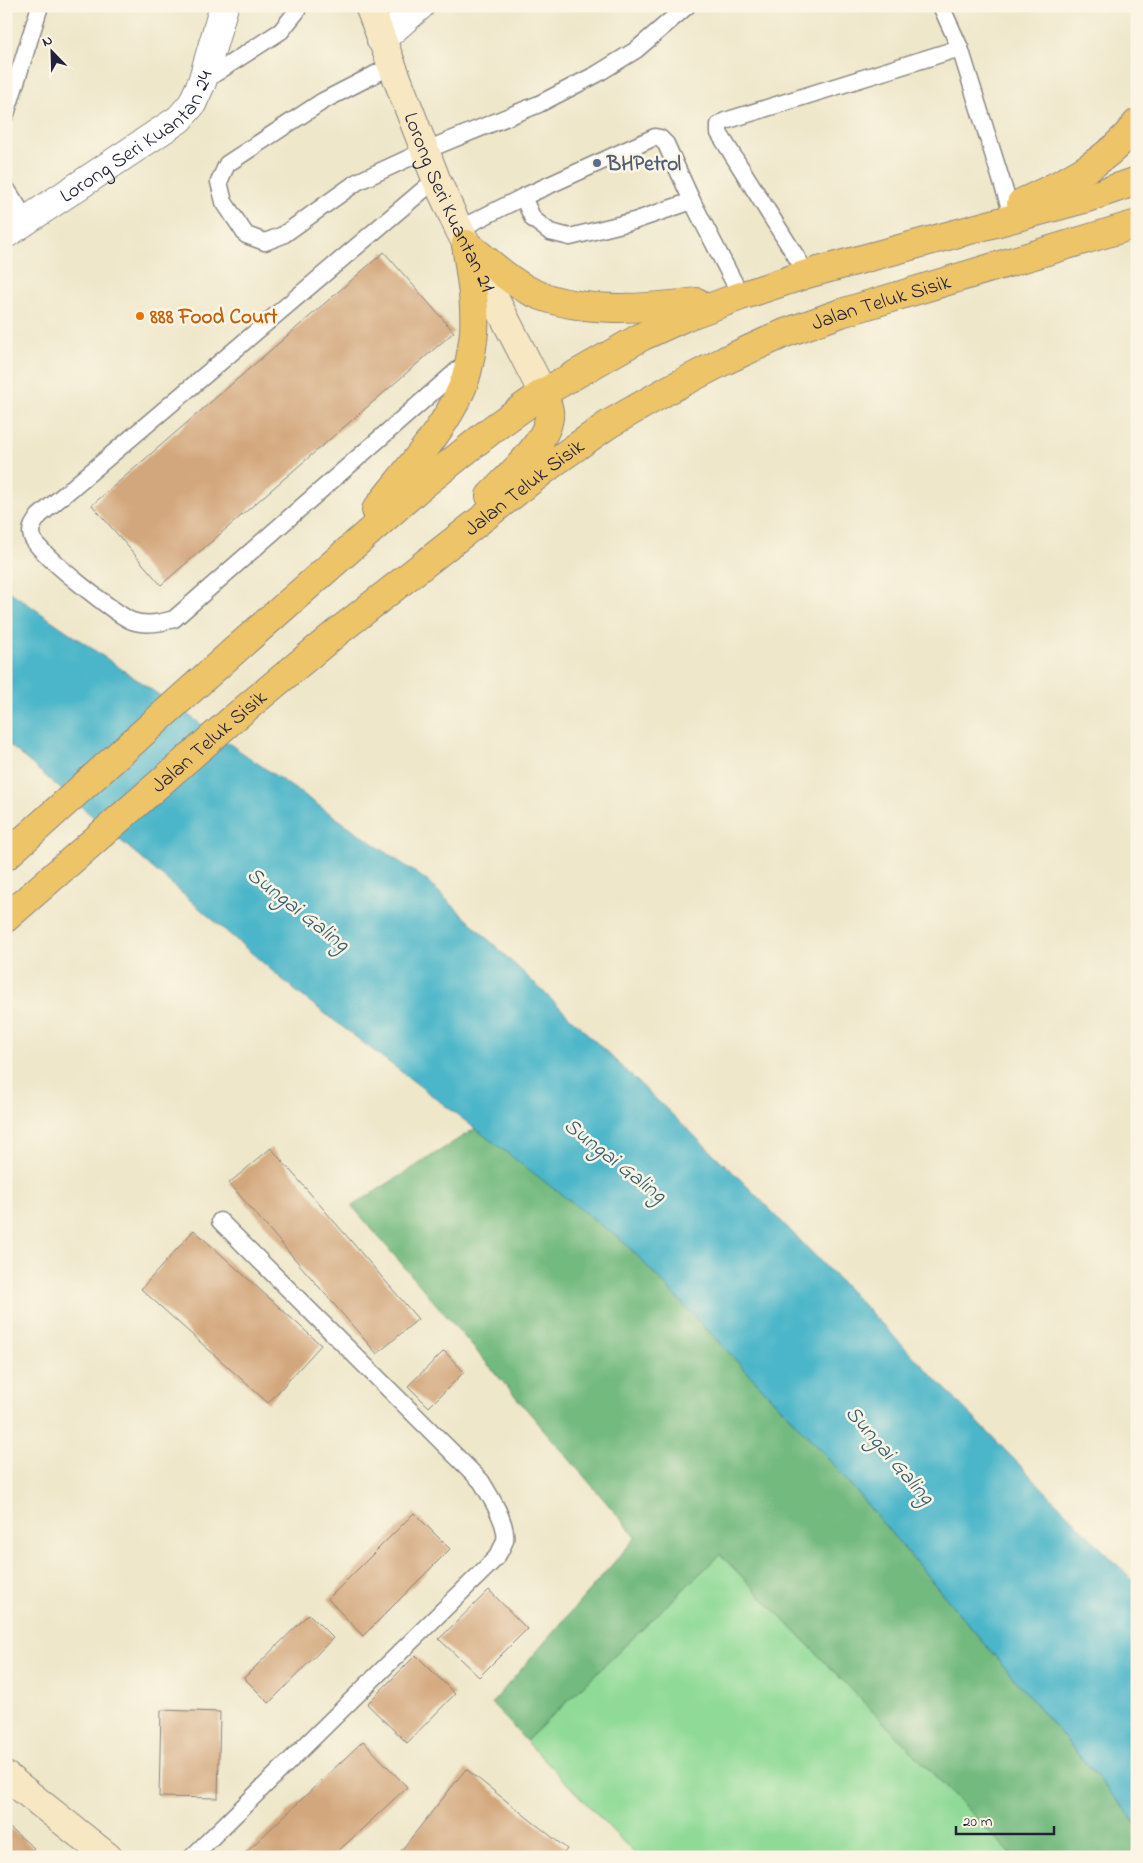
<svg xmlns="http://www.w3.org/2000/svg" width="1143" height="1863" font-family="'Indie Flower',sans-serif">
	<rect width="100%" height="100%" fill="#fcf5e5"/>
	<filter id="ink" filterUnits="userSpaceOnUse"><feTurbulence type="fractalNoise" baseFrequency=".02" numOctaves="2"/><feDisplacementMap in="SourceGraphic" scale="10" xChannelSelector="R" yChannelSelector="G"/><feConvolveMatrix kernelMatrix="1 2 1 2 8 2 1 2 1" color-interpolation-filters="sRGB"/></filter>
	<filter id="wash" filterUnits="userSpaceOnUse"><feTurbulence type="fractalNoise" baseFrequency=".0096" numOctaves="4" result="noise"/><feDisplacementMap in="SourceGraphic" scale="20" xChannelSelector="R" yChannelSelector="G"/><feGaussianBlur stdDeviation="1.12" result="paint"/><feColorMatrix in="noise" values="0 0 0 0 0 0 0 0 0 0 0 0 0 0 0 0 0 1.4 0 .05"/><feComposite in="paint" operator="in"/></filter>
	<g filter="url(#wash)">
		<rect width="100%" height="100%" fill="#eee7ca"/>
		<polygon fill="#8fda96" stroke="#587e68" points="720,1554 1014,1857 638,1857 526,1741"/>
		<polygon fill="#73ba7f" stroke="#4a6e5d" points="476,1128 626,1244 821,1450 1137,1824 1137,1857 1014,1857 720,1554 526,1741 492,1703 636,1537 352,1206"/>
		<polygon fill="#4bb6c9" stroke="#366c82" points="6,589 426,880 743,1182 1137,1585 1137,1824 821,1450 626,1244 297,992 6,742"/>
		<g id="blocks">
			<g fill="#d3a77d">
				<polygon points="384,252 454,332 161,585 92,505"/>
				<polygon points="271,1148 418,1319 377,1354 229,1183"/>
				<polygon points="194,1230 321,1345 268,1403 141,1289"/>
				<polygon points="444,1351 464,1372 429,1407 408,1386"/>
				<polygon points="414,1513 450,1549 363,1636 328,1599"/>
				<polygon points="489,1590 527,1629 479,1677 439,1639"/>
				<polygon points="309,1614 333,1638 269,1703 244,1678"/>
				<polygon points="416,1655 455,1694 407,1743 367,1704"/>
				<polygon points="161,1710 220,1712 218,1798 159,1797"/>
				<polygon points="363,1741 407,1787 332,1857 241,1857"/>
				<polygon points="466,1769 567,1849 561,1857 396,1857"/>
				<polygon points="6,1825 34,1848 27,1857 6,1857"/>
			</g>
		</g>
	</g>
	<g filter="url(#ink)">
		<use href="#blocks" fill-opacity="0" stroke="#888482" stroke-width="1"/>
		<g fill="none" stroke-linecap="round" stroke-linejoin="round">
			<defs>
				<g id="lane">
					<polyline points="941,6 960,48 1010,208"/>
					<polyline points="391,66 323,101 227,164 219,182 224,202 246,235 265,242 283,235 357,182 424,151 539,104 597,74 636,50 687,6"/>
					<polyline points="202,82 281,31 297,11 297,6"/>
					<polyline points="6,114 40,6"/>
					<path d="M436,179L39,516C34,523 29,529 32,537C35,551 118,616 132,621C146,626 161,623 174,619L468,361"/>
					<polyline points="6,188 27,221"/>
					<polyline points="523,197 533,219 550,232 570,237 634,221 692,201 741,296"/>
					<polyline points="459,229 523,197 655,137 660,138 666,144 692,201"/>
					<polyline points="807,274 719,133 719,125 725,121 960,48"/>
					<path d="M192,1857L496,1558C499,1553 504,1545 505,1540C508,1524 489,1494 481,1481L220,1221"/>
				</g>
				<g id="street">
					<polyline points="381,40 420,6"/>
					<path id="s1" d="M6,234L179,119L192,104L202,82L224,6"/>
				</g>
				<g id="secondary">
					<path id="s2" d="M369,6L436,179L459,229L543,393"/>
					<polyline points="6,1776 108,1857"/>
				</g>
				<g id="primary">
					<path d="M1021,203C1064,183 1108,162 1137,123"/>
					<path d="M466,244C485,258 503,276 524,288C572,315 644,309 697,302"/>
					<path d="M490,496C507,478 553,438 549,411C548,405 545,399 543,393"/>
					<path d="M376,510C405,472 443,432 462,388C469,371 472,350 474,332C476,303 470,273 466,244"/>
					<polyline points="6,856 234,651 419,488 494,428 543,393 643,336 687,316 741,296 807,274 1084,199 1137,181"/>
					<path id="s3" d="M6,918L233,719L335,634L556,461L609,424L668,390L726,360L785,333L841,313L1137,224"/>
				</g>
			</defs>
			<use href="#lane" stroke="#888482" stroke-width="19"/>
			<use href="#street" stroke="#888482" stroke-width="30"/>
			<use href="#secondary" stroke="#888482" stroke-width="30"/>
			<use href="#primary" stroke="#888482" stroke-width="30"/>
			<use href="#lane" stroke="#fff" stroke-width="16"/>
			<use href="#street" stroke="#fff" stroke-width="28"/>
			<use href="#secondary" stroke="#f8e7c3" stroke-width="28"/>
			<use href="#primary" stroke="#eec469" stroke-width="28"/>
		</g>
	</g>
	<circle fill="#5c6f8a" stroke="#fcf5e5" stroke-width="2" cx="597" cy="163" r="5"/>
	<circle fill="#e8710a" stroke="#fcf5e5" stroke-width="2" cx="140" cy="316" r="5"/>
	<g text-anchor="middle" stroke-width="5" stroke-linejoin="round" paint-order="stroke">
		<g font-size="21" fill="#22223b" stroke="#fcf5e5">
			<text dy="7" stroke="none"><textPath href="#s1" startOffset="165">Lorong Seri Kuantan 24</textPath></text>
			<text dy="7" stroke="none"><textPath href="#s2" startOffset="212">Lorong Seri Kuantan 21</textPath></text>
			<text dy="7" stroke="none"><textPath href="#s3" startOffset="1079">Jalan Teluk Sisik</textPath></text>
			<text dy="7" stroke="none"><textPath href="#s3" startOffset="674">Jalan Teluk Sisik</textPath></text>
			<text dy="7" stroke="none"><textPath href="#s3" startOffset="269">Jalan Teluk Sisik</textPath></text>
		</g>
		<g font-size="21" font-weight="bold" fill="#4e5e75" stroke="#fcf5e5" text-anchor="start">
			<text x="607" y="170">BHPetrol</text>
		</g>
		<g font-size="21" font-weight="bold" fill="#c56008" stroke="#fcf5e5" text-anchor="start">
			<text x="150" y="323">888 Food Court</text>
		</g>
		<g font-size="22" font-style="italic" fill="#325d74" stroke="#fcf5e5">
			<text transform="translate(299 908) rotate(38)" y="8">Sungai Galing</text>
			<text transform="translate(616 1159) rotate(38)" y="8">Sungai Galing</text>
			<text transform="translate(891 1454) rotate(49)" y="8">Sungai Galing</text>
		</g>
	</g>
	<rect width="1143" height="1863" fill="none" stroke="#fcf5e5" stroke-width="25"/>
	<g transform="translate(52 52) rotate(337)" stroke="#fcf5e5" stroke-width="4" paint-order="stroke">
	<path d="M0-4L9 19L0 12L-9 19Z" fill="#22223b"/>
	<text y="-8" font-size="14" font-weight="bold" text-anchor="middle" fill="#22223b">N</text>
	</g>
	<path d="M956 1826v8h98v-8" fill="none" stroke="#22223b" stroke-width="2.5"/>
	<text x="963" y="1826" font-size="15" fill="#22223b" stroke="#fcf5e5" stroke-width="4" paint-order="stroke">20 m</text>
</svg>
